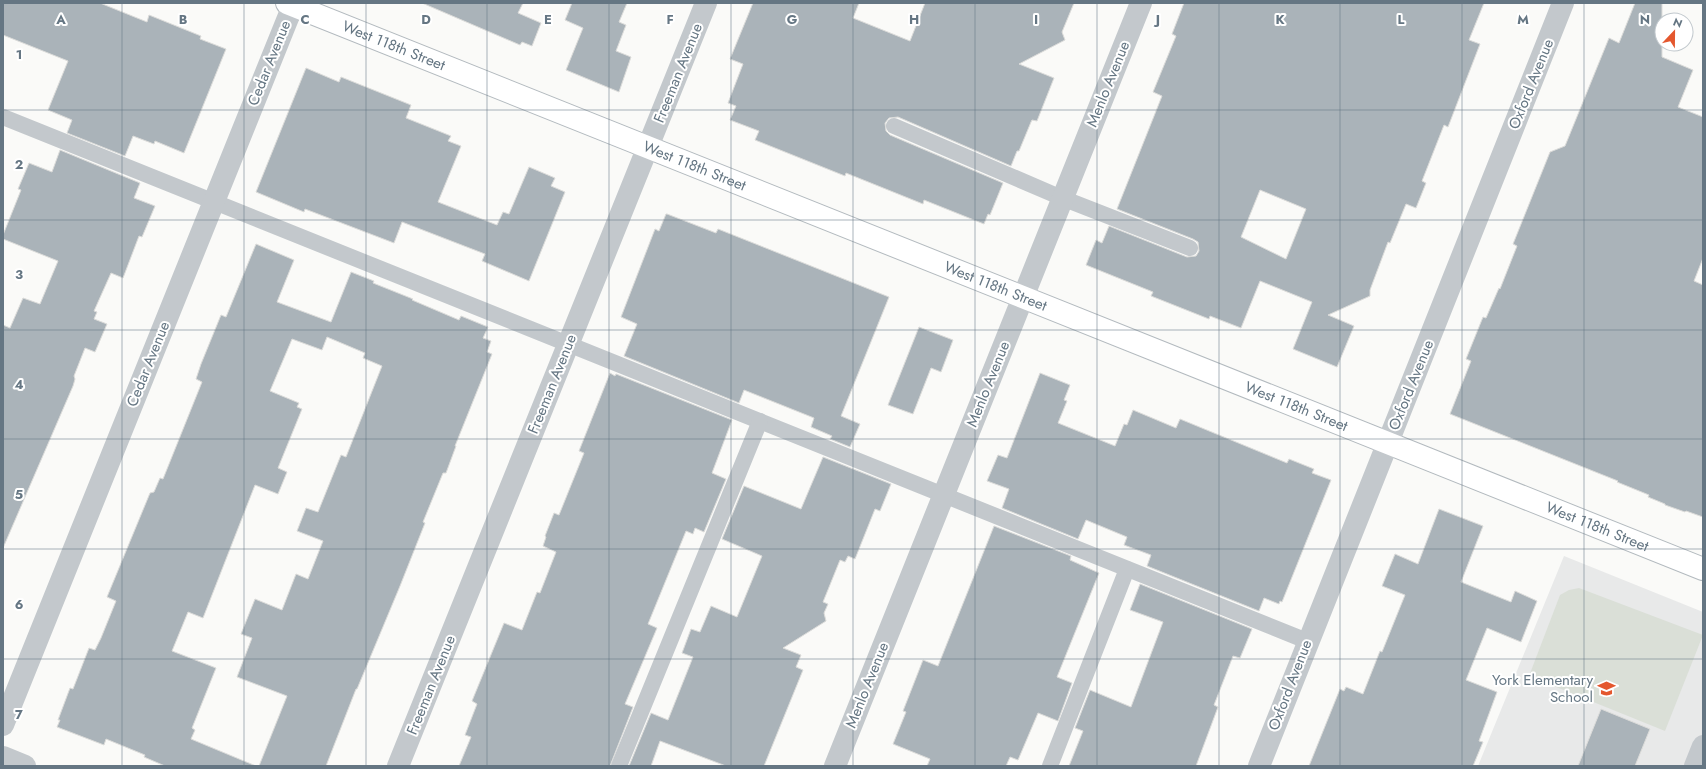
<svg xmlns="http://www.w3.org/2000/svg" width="1706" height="769" font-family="Jost,sans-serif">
	<rect width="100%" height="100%" fill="#fafaf8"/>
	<polygon fill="#e8e9e9" points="1564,556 1703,612 1703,766 1478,766"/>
	<polygon fill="#dadfd7" points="1579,588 1703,635 1665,731 1529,676 1560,595 1569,590"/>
	<g fill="#aab3b9" stroke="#dcdcda" fill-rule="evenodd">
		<polygon points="3,3 100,3 147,22 149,15 201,36 200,39 226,49 184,153 155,141 154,144 133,136 125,156 67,133 72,120 48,110 68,61 3,35"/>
		<polygon points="422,3 523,3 518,13 541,23 532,46 522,42 520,45"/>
		<polygon points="572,3 627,3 619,22 626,25 616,51 631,57 619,92 566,70 583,28 565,20"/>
		<polygon points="753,3 859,3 853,18 910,41 925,3 1074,3 1062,32 1065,40 1019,64 1054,78 1037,121 1032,120 1031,122 1019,151 1017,151 1011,166 898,117 889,118 885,123 886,131 890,135 1003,183 990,215 988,214 984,224 924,200 923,204 846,173 845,176 755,140 759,131 730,120 736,106 728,103 743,64 730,59"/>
		<path d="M1184,3H1484L1469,40L1480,44L1448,127L1444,125L1422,181L1426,183L1416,208L1406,204L1390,243L1388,242L1370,290V296L1328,315L1354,326L1337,367L1293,349L1312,302L1260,281L1241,328L1210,316L1209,319L1151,296L1153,292L1086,265L1096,240L1102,243L1109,226L1187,257L1196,256L1199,251L1198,242L1193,239L1117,209L1162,96L1153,92L1176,36L1172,34ZM1260,190L1306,209L1286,259L1241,237Z"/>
		<polygon points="1635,3 1662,3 1662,57 1693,70 1678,107 1703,117 1703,258 1694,281 1703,285 1703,517 1686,511 1685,512 1665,505 1665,504 1648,497 1649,495 1617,482 1618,481 1450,414 1471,361 1466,359 1483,317 1486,318 1499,288 1500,289 1517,246 1513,244 1550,152 1565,146 1609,38 1619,43"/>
		<polygon points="306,68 339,82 341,77 411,105 406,118 451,136 448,141 461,146 438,202 497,225 503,212 509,214 529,167 555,178 551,186 565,192 529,281 482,261 485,254 402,222 394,243 305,209 304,212 256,192"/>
		<polygon points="60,150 140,183 134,198 155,206 142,237 139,236 123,278 111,273 94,311 97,312 94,319 107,324 95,352 85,348 74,376 75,379 73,386 3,548 3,325 10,328 23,298 40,304 58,261 3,239 3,235 21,190 18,189 29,163 52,172"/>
		<polygon points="666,214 667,214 716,233 718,229 889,297 841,416 860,424 850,447 830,439 832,436 811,427 814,418 744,390 739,403 624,356 637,324 621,317 655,229 659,231"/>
		<polygon points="256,244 294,260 277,302 331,322 351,272 374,281 373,283 413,299 412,300 459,320 461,316 488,327 483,338 491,341 487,352 492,354 455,446 456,446 446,473 443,473 423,522 425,523 400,586 357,689 356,689 326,766 259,766 287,696 237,677 252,638 241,634 255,599 282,610 296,574 308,579 323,541 297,531 306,508 318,512 341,455 346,457 382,366 363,358 365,353 327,337 322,350 292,339 270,391 299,403 297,407 302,409 278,468 287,472 278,494 255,485 203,618 188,612 172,651 216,668 192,728 195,730 191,739 256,766 165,766 144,757 145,755 106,739 104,745 57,727 60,720 58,720 70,688 73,689 89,648 95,650 101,638 116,601 107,597 150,493 154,492 160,478 163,479 202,382 196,379 201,364 221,315 226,317"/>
		<polygon points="919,327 953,340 941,372 931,368 913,414 888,405"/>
		<polygon points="610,373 615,376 616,374 732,420 712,473 726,479 704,532 695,528 693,534 686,531 648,624 657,628 625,704 633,707 610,766 459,766 471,737 465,735 477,704 472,701 504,623 522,630 537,592 540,593 556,552 543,546 546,537 545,536 554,513 559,515 584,453 579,451"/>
		<polygon points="1040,373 1070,385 1064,400 1067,401 1058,423 1115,446 1124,424 1127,425 1133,410 1176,428 1180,419 1287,463 1289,459 1314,469 1312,473 1331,480 1282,602 1280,601 1279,604 1264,598 1259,611 1147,566 1151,555 1124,545 1127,537 1086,520 1078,539 1002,508 1009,489 987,481 998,455 1007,458"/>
		<polygon points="823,457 891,484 880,511 875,509 855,559 848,556 845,562 840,560 823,602 828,604 824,613 826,621 783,648 801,655 796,667 803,670 764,766 726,766 660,741 651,766 629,766 651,713 668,720 693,657 682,653 691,629 700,632 711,606 737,617 762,556 722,539 744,486 801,509"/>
		<polygon points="1439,509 1483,526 1461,582 1511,602 1515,591 1537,601 1521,642 1487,628 1466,680 1497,692 1479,741 1483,742 1473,766 1309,766 1340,689 1344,691 1346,687 1363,694 1380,651 1382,652 1405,595 1382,586 1395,554 1418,564"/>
		<polygon points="994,526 1071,556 1070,560 1099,573 1057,677 1072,683 1058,721 1038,713 1018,760 1010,757 1006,766 927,766 930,759 893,744 906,712 903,711 923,660 938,666"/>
		<polygon points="1140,584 1252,629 1240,658 1233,656 1214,705 1218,707 1196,766 1069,766 1083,731 1075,728 1090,690 1131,707 1163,622 1130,610"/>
		<polygon points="1601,709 1650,729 1635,766 1578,766"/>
	</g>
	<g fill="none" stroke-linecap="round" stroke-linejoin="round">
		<defs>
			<g id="secondary">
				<path id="s1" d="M287,3L1703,569"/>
			</g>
		</defs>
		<use href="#secondary" stroke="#b3babf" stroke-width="24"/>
		<g stroke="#c3c8cc" stroke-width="16">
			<polyline points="3,117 1307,641"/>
			<polyline points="894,126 1062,198 1190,248"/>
			<polyline points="619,766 760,421"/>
			<polyline points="1050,766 1127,569"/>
		</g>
		<g stroke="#c3c8cc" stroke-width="22">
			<polyline points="3,725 294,3"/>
			<polyline points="3,757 25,766"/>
			<polyline points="398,766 706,3"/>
			<polyline points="835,766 1141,3"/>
			<polyline points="1259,766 1563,3"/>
			<polyline points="1695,766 1703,746"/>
		</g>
		<use href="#secondary" stroke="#fff" stroke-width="22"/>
	</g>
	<path fill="none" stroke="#657683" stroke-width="1" stroke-opacity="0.55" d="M122,3V766M244,3V766M366,3V766M487,3V766M609,3V766M731,3V766M853,3V766M975,3V766M1097,3V766M1219,3V766M1340,3V766M1462,3V766M1584,3V766M3,110H1703M3,220H1703M3,330H1703M3,439H1703M3,549H1703M3,659H1703"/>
	<defs>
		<symbol id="school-bare" viewBox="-9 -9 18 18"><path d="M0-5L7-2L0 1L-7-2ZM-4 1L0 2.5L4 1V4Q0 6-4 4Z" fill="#e4572e" stroke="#fff" stroke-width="2.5" paint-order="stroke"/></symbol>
	</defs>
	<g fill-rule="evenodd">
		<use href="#school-bare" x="1594" y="676" width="25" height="25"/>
	</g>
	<g text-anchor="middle" stroke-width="4" stroke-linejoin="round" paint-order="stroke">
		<g font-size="15" fill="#657683" stroke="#fff">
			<text dy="5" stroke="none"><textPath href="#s1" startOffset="115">West 118th Street</textPath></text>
			<text transform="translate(269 63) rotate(-68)" y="5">Cedar Avenue</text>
			<text transform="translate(678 73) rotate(-68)" y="5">Freeman Avenue</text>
			<text transform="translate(1108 84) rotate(-68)" y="5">Menlo Avenue</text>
			<text transform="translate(1531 84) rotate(-68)" y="5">Oxford Avenue</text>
			<text dy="5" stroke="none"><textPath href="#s1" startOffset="439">West 118th Street</textPath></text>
			<text dy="5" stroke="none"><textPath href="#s1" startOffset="763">West 118th Street</textPath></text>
			<text transform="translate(148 364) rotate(-68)" y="5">Cedar Avenue</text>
			<text transform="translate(552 384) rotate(-68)" y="5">Freeman Avenue</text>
			<text transform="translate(988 384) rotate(-68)" y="5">Menlo Avenue</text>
			<text transform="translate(1411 385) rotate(-68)" y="5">Oxford Avenue</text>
			<text dy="5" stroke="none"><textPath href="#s1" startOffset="1087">West 118th Street</textPath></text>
			<text dy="5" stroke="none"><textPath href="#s1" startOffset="1411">West 118th Street</textPath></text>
			<text transform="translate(431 685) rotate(-68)" y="5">Freeman Avenue</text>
			<text transform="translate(867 685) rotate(-68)" y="5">Menlo Avenue</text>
			<text transform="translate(1290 685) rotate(-69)" y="5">Oxford Avenue</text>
		</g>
		<g font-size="15" fill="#657683" stroke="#fff" text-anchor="end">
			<text x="1593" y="685">York Elementary<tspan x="1593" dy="17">School</tspan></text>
		</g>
	</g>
	<g font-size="13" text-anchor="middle" font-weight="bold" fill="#657683" stroke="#fff" stroke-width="4" stroke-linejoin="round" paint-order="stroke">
		<text x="61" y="24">A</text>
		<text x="183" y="24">B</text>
		<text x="305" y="24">C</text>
		<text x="426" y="24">D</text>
		<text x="548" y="24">E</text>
		<text x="670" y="24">F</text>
		<text x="792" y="24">G</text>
		<text x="914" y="24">H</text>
		<text x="1036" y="24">I</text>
		<text x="1158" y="24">J</text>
		<text x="1280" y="24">K</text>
		<text x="1401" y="24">L</text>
		<text x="1523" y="24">M</text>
		<text x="1645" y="24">N</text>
		<text x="19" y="59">1</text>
		<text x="19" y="169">2</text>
		<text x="19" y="279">3</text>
		<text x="19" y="389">4</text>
		<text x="19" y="499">5</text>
		<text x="19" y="609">6</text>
		<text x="19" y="719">7</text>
	</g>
	<rect width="1706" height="769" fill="none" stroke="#657683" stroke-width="8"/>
	<g transform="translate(1674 32) rotate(22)"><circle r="19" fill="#ffffff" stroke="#c1c8cd"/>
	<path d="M0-3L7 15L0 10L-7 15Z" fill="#e4572e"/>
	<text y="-6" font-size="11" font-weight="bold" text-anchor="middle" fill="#657683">N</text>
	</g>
</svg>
